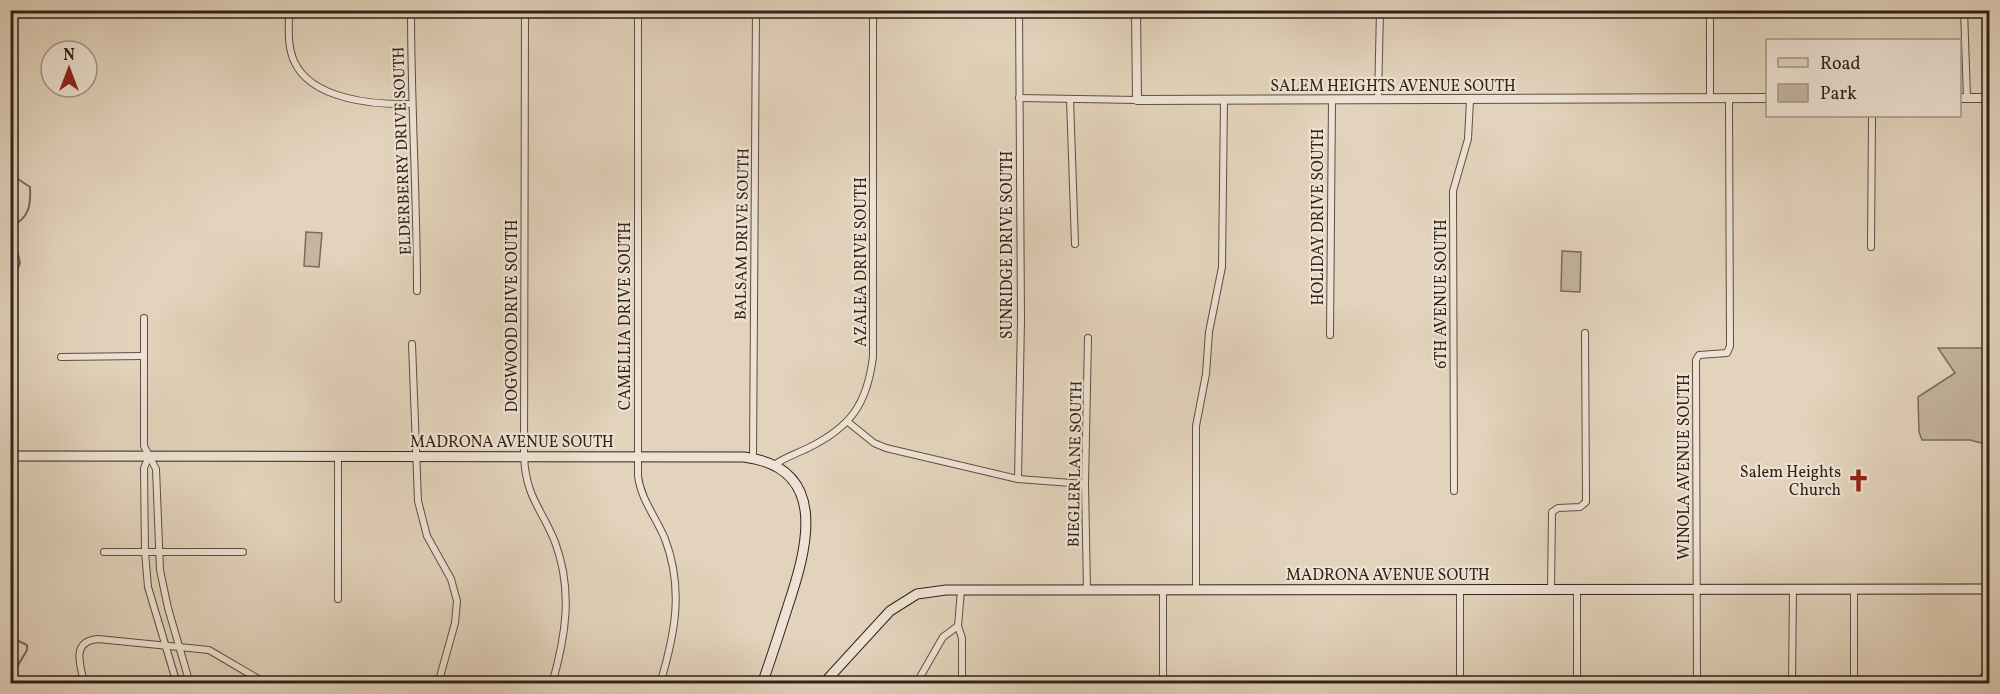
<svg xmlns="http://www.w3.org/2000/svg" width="2000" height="694" font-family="Vollkorn,serif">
	<rect width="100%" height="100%" fill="#e3d3bc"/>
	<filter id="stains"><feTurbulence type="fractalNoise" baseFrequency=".00333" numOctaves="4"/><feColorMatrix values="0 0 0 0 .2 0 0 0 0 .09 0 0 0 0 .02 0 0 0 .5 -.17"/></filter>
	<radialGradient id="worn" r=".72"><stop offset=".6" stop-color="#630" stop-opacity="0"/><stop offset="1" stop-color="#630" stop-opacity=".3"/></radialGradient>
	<g fill="#c5b5a0" stroke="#7a6c5c" stroke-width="1.5">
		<polygon points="306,232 322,233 319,267 304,266"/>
		<polygon points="1562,251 1581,252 1580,292 1561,291"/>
		<polygon points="1938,348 1989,348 1989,445 1970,440 1922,440 1919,432 1918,397 1955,373"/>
	</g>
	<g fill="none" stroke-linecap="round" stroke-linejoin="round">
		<g stroke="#77695a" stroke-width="2">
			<path d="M10,174L30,187C31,205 29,219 11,226L20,263L14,277L10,344"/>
			<polyline points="10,346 10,371"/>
			<polyline points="10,637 27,645 27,650 10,679"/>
		</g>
		<defs>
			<g id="minor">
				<path d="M289,10C289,28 287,45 294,61C311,100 375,105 411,104"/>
				<path d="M411,10C411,104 417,198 417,291"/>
				<path d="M525,10L524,456C526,498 541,507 555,542C573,590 566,636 552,684"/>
				<path d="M638,10V476C641,500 656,517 665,539C684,589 675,634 660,684"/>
				<polyline points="1710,10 1710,99"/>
				<polyline points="1964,10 1967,98"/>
				<polyline points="1019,98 1137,100"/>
				<polyline points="1070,99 1075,244"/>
				<polyline points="1378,100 1380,10"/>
				<polyline points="1871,247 1872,116"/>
				<polyline points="144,318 144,446 156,469 160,570 168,608 190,684"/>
				<polyline points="1330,335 1332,100"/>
				<polyline points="412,344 418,501 427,536 451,579 457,601 455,623 438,684"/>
				<polyline points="61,357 143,356"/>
				<polyline points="848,422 874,443 886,448 1018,479 1085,484"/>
				<polyline points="149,456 144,468 145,552 148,587 177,684"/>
				<polyline points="338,457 338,599"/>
				<polyline points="753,458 756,10"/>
				<path d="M774,465C785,457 796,454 808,448C851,427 867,404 873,357V10"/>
				<polyline points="1018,479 1021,320 1019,10"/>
				<polyline points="1454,491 1453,191 1468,139 1470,100"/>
				<polyline points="104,552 243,552"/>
				<polyline points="1854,588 1854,684"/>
				<polyline points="1551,589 1552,512 1558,508 1580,507 1586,502 1585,333"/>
				<polyline points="961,590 958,626 962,638 962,684"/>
				<polyline points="1087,590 1085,484 1088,338"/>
				<polyline points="1196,590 1196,426 1206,374 1209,332 1222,267 1224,101"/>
				<path d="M83,678C79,661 73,641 98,639L209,650L267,684"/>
				<polyline points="916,684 943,637 958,626"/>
				<polyline points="1163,684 1163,590"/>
				<polyline points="1460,684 1460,589"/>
				<polyline points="1577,684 1577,589"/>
				<polyline points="1697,684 1696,360 1699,355 1727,353 1730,346 1729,99"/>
				<polyline points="1792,684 1793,588"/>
			</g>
			<g id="tertiary">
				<polyline points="1136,10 1137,100 1768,98"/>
				<polyline points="1960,98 1990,98"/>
			</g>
			<g id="secondary">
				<path d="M10,456L744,457C832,468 806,552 787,609C779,634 771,659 762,684"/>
				<polyline points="823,684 890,611 917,594 946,590 1990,589"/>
			</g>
			<polyline id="primary" points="1983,684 1990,670"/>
		</defs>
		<use href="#minor" stroke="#5d4f42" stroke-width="8"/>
		<use href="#tertiary" stroke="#5d4f42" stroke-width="10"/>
		<use href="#secondary" stroke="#302319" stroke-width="11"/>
		<use href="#primary" stroke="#302319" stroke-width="13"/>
		<use href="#minor" stroke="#ede2d3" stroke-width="6"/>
		<use href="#tertiary" stroke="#ede2d3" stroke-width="8"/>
		<use href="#secondary" stroke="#ede2d3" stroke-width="9"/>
		<use href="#primary" stroke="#e3d3bc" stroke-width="10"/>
	</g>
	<defs>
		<symbol id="church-bare" viewBox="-9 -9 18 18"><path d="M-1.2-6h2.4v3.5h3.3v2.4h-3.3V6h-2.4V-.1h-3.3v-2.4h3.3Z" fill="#8f2418" stroke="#ede2d3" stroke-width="2.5" paint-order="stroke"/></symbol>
	</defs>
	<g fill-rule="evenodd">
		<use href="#church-bare" x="1842" y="464" width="33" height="33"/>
	</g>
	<g text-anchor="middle" stroke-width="4.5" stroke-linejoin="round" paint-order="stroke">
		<g font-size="16" fill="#302319" stroke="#ede2d3">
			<text x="1393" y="91">SALEM HEIGHTS AVENUE SOUTH</text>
			<text transform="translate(401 151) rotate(-92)" y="6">ELDERBERRY DRIVE SOUTH</text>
			<text transform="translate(1317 217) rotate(-90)" y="6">HOLIDAY DRIVE SOUTH</text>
			<text transform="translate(741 234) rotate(-89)" y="6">BALSAM DRIVE SOUTH</text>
			<text transform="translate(1006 245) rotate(-90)" y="6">SUNRIDGE DRIVE SOUTH</text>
			<text transform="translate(860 262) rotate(-90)" y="6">AZALEA DRIVE SOUTH</text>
			<text transform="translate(1440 294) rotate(-90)" y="6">6TH AVENUE SOUTH</text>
			<text transform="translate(511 316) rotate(-90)" y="6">DOGWOOD DRIVE SOUTH</text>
			<text transform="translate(624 316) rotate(-90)" y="6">CAMELLIA DRIVE SOUTH</text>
			<text x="512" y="447">MADRONA AVENUE SOUTH</text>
			<text transform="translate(1074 464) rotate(-89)" y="6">BIEGLER LANE SOUTH</text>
			<text transform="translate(1683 467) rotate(-90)" y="6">WINOLA AVENUE SOUTH</text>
			<text x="1388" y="580">MADRONA AVENUE SOUTH</text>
		</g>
		<g font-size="16" fill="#302319" stroke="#ede2d3" text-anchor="end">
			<text x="1841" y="477">Salem Heights<tspan x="1841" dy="18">Church</tspan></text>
		</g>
	</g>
	<rect width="2000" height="694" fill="none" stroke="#e3d3bc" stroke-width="36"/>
	<rect x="12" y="12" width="1976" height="670" fill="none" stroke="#302319" stroke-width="3"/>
	<rect x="18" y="18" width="1964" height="658" fill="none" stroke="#302319" stroke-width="1.5"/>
	<rect x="1766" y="39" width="195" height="78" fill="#ede2d3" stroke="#a19689" stroke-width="1.5"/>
	<rect x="1778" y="58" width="30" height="9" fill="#e3d3bc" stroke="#a19689" stroke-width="1.5"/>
	<text x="1820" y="69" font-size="18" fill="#302319">Road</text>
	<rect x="1778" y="84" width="30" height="18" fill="#c5b5a0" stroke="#a19689" stroke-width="1.5"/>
	<text x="1820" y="99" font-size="18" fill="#302319">Park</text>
	<g transform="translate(69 69)"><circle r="28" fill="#ede2d3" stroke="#a19689" stroke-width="1.5"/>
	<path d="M0-4.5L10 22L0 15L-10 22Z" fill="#8f2418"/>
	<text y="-9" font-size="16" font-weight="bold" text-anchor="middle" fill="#302319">N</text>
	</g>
	<rect width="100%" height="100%" filter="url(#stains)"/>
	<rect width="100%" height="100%" fill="url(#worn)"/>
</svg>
